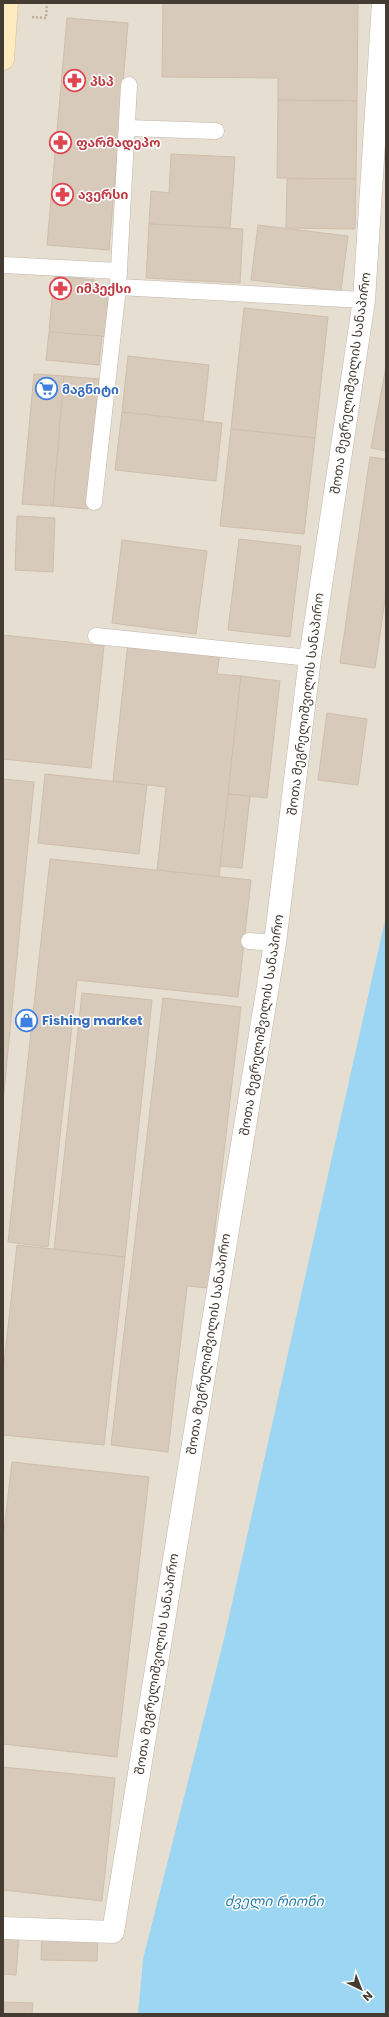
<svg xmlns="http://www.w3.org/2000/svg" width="389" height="2017" font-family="Poppins,'Noto Sans Georgian',sans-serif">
	<rect width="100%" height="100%" fill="#f2ede3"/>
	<rect fill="#e6ded1" x="3" y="3" width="383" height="2011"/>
	<polygon fill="#9cd6f2" points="386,916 386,2014 138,2014 143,1959 224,1639"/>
	<g fill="#d7cabb" stroke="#cfbeab">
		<polygon points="163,3 358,3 357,101 278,100 278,78 162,77"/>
		<polygon points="67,18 128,23 109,250 47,245"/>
		<polygon points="278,100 357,101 356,179 277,178"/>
		<polygon points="171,154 235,157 230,228 149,224 151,191 169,193"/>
		<polygon points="287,179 356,179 355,229 286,228"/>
		<polygon points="149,224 243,229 240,283 146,278"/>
		<polygon points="258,225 348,236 341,291 251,280"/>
		<polygon points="54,276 95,280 94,292 113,294 109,337 49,332"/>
		<polygon points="244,308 328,317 315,438 231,429"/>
		<polygon points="49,332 102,336 99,365 46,360"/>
		<polygon points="128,356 209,365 203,421 122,412"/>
		<polygon points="386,366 386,451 371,448"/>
		<polygon points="34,374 64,376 53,506 22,504"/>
		<polygon points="64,376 99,379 88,509 53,506"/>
		<polygon points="122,412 222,423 216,481 115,470"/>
		<polygon points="231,429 315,438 304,534 220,526"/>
		<polygon points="370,457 386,459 386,593 375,668 340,663"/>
		<polygon points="17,516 55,518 53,572 15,570"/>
		<polygon points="239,539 301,546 290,637 228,630"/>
		<polygon points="122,540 207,551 196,634 112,623"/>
		<polygon points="3,635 104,646 91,768 3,759"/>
		<polygon points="128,642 220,652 217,674 241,676 219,877 157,870 166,787 113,781"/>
		<polygon points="241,676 280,681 267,798 228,794"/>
		<polygon points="327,713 367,719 358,785 318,780"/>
		<polygon points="45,774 147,785 139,854 38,843"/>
		<polygon points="3,779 34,782 3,1102"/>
		<polygon points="228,794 250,796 242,868 220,866"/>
		<polygon points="50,859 251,880 238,997 77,980 48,1247 8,1242"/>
		<polygon points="82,993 152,1000 125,1257 54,1250"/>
		<polygon points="163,998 241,1007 208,1288 187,1286 168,1452 111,1445"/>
		<polygon points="17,1245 125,1257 104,1445 3,1435 3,1373"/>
		<polygon points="12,1462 149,1477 117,1757 3,1744 3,1539"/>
		<polygon points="3,1767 115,1778 102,1901 3,1890"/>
		<polygon points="42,1933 98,1934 97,1961 41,1960"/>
		<polygon points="3,1935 19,1936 16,1975 3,1974"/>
		<polygon points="3,2002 33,2003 32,2014 3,2014"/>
	</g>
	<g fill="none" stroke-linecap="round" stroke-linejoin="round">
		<defs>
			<g id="lane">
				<polyline points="129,85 118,287 364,300"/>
				<polyline points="127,128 216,131"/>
				<polyline points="3,265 119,271"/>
				<polyline points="94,502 118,287"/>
				<polyline points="96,636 310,658"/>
				<polyline points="249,941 275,943"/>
			</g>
			<polyline id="street" points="3,1928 113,1932 275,943 310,658 364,300 383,3"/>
			<polyline id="secondary" points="3,59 7,3"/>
		</defs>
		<use href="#lane" stroke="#c1b6a9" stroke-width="17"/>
		<use href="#street" stroke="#c1b6a9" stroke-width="23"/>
		<use href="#secondary" stroke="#d8c093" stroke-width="23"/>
		<polyline stroke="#c0ae96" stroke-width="2.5" stroke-dasharray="2 2" stroke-linecap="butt" points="32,17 46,18 47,3"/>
		<use href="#lane" stroke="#fff" stroke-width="16"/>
		<use href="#street" stroke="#fff" stroke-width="22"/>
		<use href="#secondary" stroke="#ffebc0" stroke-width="22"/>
	</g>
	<defs>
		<symbol id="pharmacy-ring" viewBox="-11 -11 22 22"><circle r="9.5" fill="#fff" stroke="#e0444e" stroke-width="1.5"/><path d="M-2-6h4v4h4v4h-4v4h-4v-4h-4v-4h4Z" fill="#e0444e"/></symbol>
		<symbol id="supermarket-ring" viewBox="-11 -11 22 22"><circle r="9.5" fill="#fff" stroke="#3f7fe0" stroke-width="1.5"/><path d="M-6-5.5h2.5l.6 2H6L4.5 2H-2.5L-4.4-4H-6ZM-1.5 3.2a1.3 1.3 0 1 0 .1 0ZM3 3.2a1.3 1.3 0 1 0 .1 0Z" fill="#3f7fe0"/></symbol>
		<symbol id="shop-ring" viewBox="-11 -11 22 22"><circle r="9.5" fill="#fff" stroke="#3f7fe0" stroke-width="1.5"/><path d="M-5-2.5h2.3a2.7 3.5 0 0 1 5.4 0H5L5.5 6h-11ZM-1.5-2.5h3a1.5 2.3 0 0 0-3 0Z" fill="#3f7fe0"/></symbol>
	</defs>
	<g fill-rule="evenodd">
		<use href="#pharmacy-ring" x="62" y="68" width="25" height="25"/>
		<use href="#pharmacy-ring" x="48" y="130" width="25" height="25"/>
		<use href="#pharmacy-ring" x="50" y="182" width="25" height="25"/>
		<use href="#pharmacy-ring" x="48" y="276" width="25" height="25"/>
		<use href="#supermarket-ring" x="34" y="376" width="25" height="25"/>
		<use href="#shop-ring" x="14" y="1008" width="25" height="25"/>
	</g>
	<g text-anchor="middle" stroke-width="3" stroke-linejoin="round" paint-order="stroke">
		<g font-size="13" font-weight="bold" fill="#be3a42" stroke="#fff" text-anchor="start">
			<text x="90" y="86">პსპ</text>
			<text x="76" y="147">ფარმადეპო</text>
			<text x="78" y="199">ავერსი</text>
			<text x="76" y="293">იმპექსი</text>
		</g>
		<g font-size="13" fill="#443c33" stroke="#fff">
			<text transform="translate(350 383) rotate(-82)" y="5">შოთა მეგრელიშვილის სანაპირო</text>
			<text transform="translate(305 704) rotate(-83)" y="5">შოთა მეგრელიშვილის სანაპირო</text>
			<text transform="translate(261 1025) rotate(-81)" y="5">შოთა მეგრელიშვილის სანაპირო</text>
			<text transform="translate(208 1344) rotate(-81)" y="5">შოთა მეგრელიშვილის სანაპირო</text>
			<text transform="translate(156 1664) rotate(-81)" y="5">შოთა მეგრელიშვილის სანაპირო</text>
		</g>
		<g font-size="13" font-weight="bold" fill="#366cbe" stroke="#fff" text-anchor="start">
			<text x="62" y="394">მაგნიტი</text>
			<text x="42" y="1025">Fishing market</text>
		</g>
		<g font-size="14" font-style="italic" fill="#287dab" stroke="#fff">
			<text x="274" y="1906">ძველი რიონი</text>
		</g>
	</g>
	<rect width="389" height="2017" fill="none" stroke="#443c33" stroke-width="8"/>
	<g transform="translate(361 1989) rotate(137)" stroke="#ffffff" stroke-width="3" paint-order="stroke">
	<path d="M0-3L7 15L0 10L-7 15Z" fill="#443c33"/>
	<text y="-6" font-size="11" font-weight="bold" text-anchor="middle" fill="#443c33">N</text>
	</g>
</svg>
